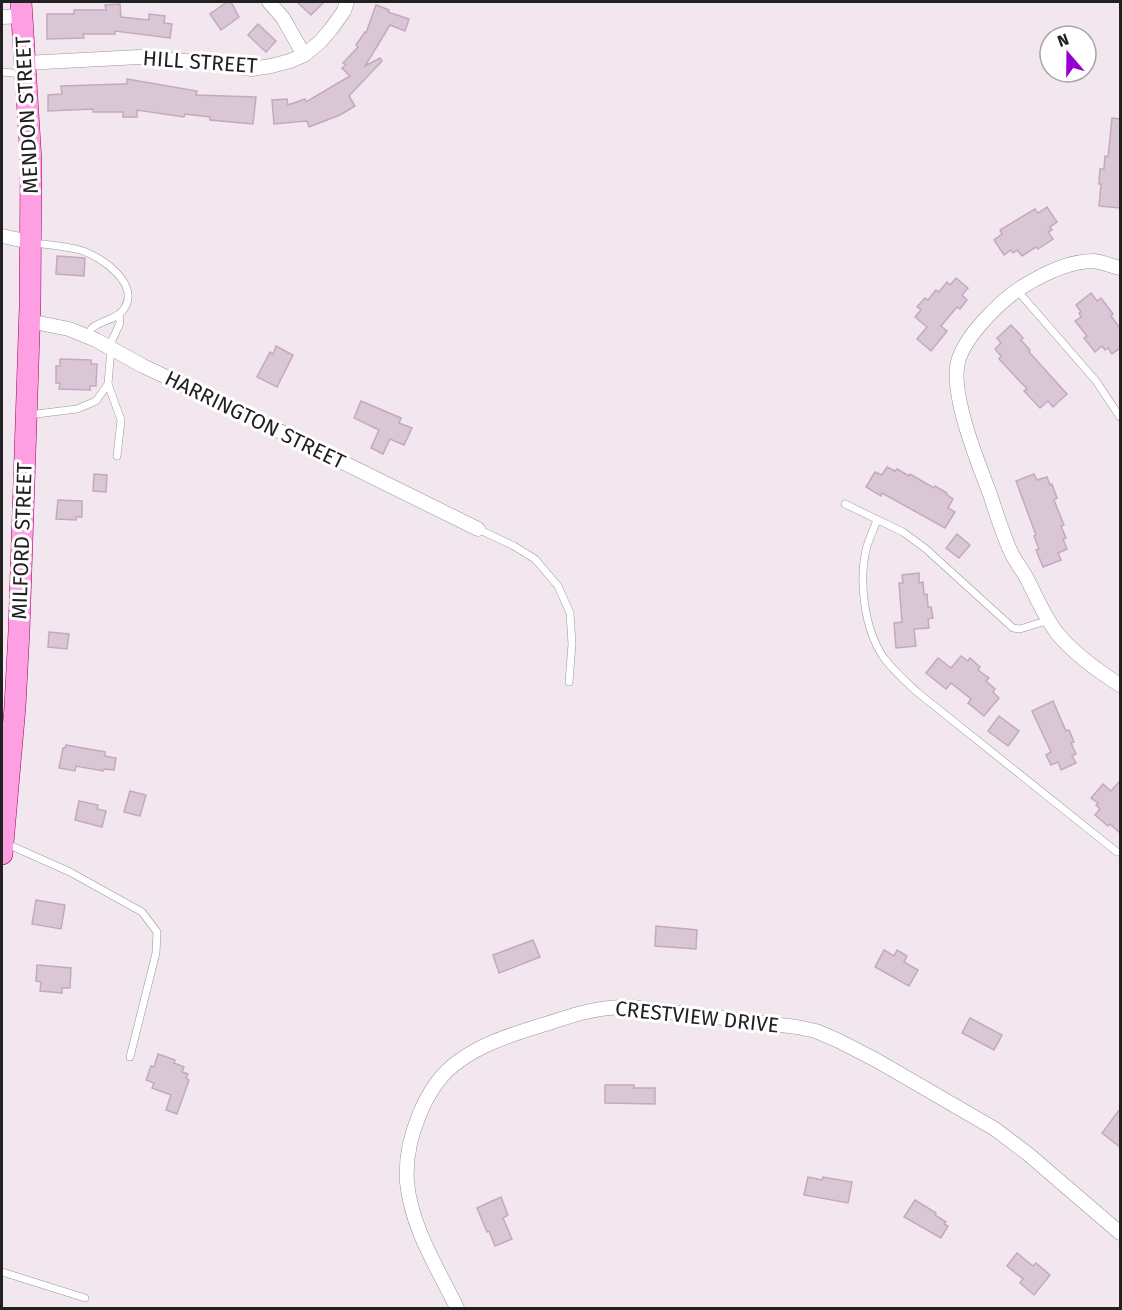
<svg xmlns="http://www.w3.org/2000/svg" width="1122" height="1310" font-family="'Fira Sans',sans-serif">
	<rect width="100%" height="100%" fill="#f2e7ee"/>
	<g fill="#d9c7d6" stroke="#c5a8c0" stroke-width="1.5">
		<polygon points="227,2 231,2 239,17 221,30 210,14"/>
		<polygon points="297,2 324,2 311,15"/>
		<polygon points="120,4 121,17 149,20 149,14 165,16 164,23 172,24 170,38 115,31 115,34 83,34 84,38 47,39 47,14 74,14 74,10 106,10 105,5"/>
		<polygon points="376,5 389,10 388,12 409,19 405,31 390,25 365,66 380,58 382,61 349,96 355,106 340,115 309,127 307,121 274,124 272,100 287,99 288,105 305,99 306,102 350,76 342,68 346,65 343,63 358,47 356,45 365,32 366,33"/>
		<polygon points="258,24 276,41 266,52 248,35"/>
		<polygon points="127,79 197,91 196,95 256,97 253,124 210,120 210,117 185,114 184,117 137,110 137,117 123,117 123,112 93,112 93,109 48,111 48,95 62,94 61,86 123,84 127,84"/>
		<polygon points="1112,118 1120,119 1120,208 1099,206 1101,184 1099,184 1100,169 1104,169 1105,156 1108,157"/>
		<polygon points="1047,207 1057,222 1050,227 1052,230 1048,232 1053,239 1038,249 1036,247 1022,256 1017,250 1013,253 1011,250 1004,255 994,240 1002,234 1000,230 1035,209 1038,213"/>
		<polygon points="57,256 85,258 84,276 56,274"/>
		<polygon points="956,278 968,288 962,295 967,300 960,309 957,307 941,326 947,331 931,351 917,339 927,327 915,317 921,310 917,307 925,298 928,300 936,290 939,292 947,282 950,285"/>
		<polygon points="1091,293 1097,301 1101,298 1113,314 1111,316 1120,328 1120,348 1112,354 1108,348 1105,350 1102,346 1095,352 1084,338 1087,336 1075,321 1081,317 1079,313 1081,312 1076,305"/>
		<polygon points="1011,325 1023,338 1021,340 1030,350 1029,352 1067,394 1053,407 1048,401 1040,408 1024,391 1027,389 999,359 1001,356 995,349 1001,343 997,338"/>
		<polygon points="276,346 293,355 277,387 257,377 270,352 273,354"/>
		<polygon points="60,359 91,360 91,364 97,364 96,386 90,386 90,390 59,389 60,383 56,383 56,366 60,366"/>
		<polygon points="361,401 401,418 399,423 412,428 404,445 390,439 383,454 371,448 379,430 354,418"/>
		<polygon points="887,467 895,471 897,469 909,476 910,474 934,488 935,486 947,493 946,494 953,499 948,508 955,512 945,528 882,493 881,496 866,487 875,472 882,475"/>
		<polygon points="94,474 107,475 106,492 93,491"/>
		<polygon points="1034,474 1037,480 1047,477 1050,485 1052,484 1057,498 1054,500 1064,525 1061,526 1066,538 1063,539 1067,549 1058,553 1061,560 1043,567 1036,550 1039,549 1034,536 1036,535 1016,481"/>
		<polygon points="58,500 82,501 82,517 76,517 76,520 56,519"/>
		<polygon points="957,534 970,545 959,558 946,548"/>
		<polygon points="919,573 919,583 923,582 924,595 927,594 928,607 931,607 933,618 928,619 929,628 914,629 916,646 896,648 894,623 902,622 899,583 903,583 902,575"/>
		<polygon points="49,632 69,634 67,649 48,647"/>
		<polygon points="961,656 968,661 970,658 980,667 978,670 989,678 986,681 995,689 993,692 999,698 984,716 968,703 971,699 951,683 946,689 926,673 938,658 951,668"/>
		<polygon points="1053,701 1066,731 1069,730 1074,742 1071,743 1076,754 1072,756 1076,763 1061,770 1058,762 1051,765 1046,755 1051,752 1032,711"/>
		<polygon points="999,716 1019,731 1008,746 988,731"/>
		<polygon points="66,745 105,752 105,756 116,758 114,770 104,769 103,771 76,766 75,771 59,768 63,748 65,748"/>
		<polygon points="1120,781 1120,833 1110,824 1108,826 1095,815 1100,809 1096,805 1098,803 1091,798 1103,784 1111,791"/>
		<polygon points="130,791 146,795 140,816 124,812"/>
		<polygon points="79,801 98,805 97,809 106,811 102,827 75,820"/>
		<polygon points="36,900 65,905 61,929 32,924"/>
		<polygon points="656,926 697,930 696,949 655,946"/>
		<polygon points="533,940 540,957 499,973 493,955"/>
		<polygon points="884,950 894,956 897,950 907,956 904,962 918,970 909,986 875,967"/>
		<polygon points="37,965 71,968 70,988 62,988 62,993 40,991 41,982 36,981"/>
		<polygon points="970,1018 1002,1035 994,1050 962,1033"/>
		<polygon points="158,1054 175,1060 174,1063 184,1067 182,1072 188,1074 186,1078 189,1080 177,1114 166,1110 171,1095 152,1088 154,1083 146,1080 151,1066 154,1067"/>
		<polygon points="605,1085 634,1085 634,1088 655,1088 655,1104 605,1103"/>
		<polygon points="1120,1109 1120,1147 1102,1133"/>
		<polygon points="808,1177 822,1180 823,1177 852,1182 848,1203 804,1195"/>
		<polygon points="501,1197 508,1215 503,1218 512,1239 495,1246 489,1231 487,1232 477,1208"/>
		<polygon points="915,1200 936,1213 935,1215 946,1222 944,1224 948,1226 941,1238 904,1217"/>
		<polygon points="1017,1253 1033,1266 1036,1263 1050,1275 1034,1295 1020,1283 1023,1279 1007,1266"/>
	</g>
	<g fill="none" stroke-linecap="round" stroke-linejoin="round">
		<defs>
			<g id="lane">
				<polyline points="2,72 23,74"/>
				<path d="M34,243C49,245 66,246 80,250C101,256 141,284 124,309C117,320 101,320 92,328C90,331 89,334 87,336"/>
				<polyline points="1017,290 1096,381 1120,417"/>
				<polyline points="109,347 120,323 119,315"/>
				<polyline points="108,384 121,420 117,456"/>
				<polyline points="28,415 77,409 96,401 108,384 111,348"/>
				<polyline points="845,504 903,532 926,549 1013,628 1020,629 1049,620"/>
				<path d="M877,520C874,528 870,537 867,546C858,580 864,629 884,658C894,671 905,681 917,692L1117,852"/>
				<polyline points="478,529 514,546 535,559 558,586 570,613 572,644 569,682"/>
				<polyline points="5,843 70,872 142,912 157,932 156,953 130,1057"/>
				<polyline points="2,1272 85,1298"/>
			</g>
			<g id="street">
				<polyline points="269,2 283,18 304,55"/>
				<polyline points="2,17 22,16"/>
				<polyline points="25,63 139,57 208,63 252,69 271,66 290,61 304,55 320,42 331,29 344,11 347,2"/>
				<polyline points="2,236 30,242"/>
				<path d="M1120,268C1112,266 1102,262 1094,261C1068,261 1043,274 1022,287C1000,301 964,337 958,362C950,394 978,463 990,494C996,513 1002,532 1010,550C1014,560 1021,568 1026,577C1036,596 1044,616 1057,633C1074,654 1098,671 1120,685"/>
				<polyline points="29,321 69,329 96,340 143,366 249,416 478,529"/>
				<path d="M457,1308C438,1269 411,1227 407,1182C404,1142 425,1084 459,1061C483,1043 514,1034 542,1025C557,1021 571,1015 586,1012C601,1008 616,1007 631,1007L797,1027L816,1031L839,1041L876,1060L995,1129L1028,1154L1120,1233"/>
			</g>
			<polyline id="primary" points="2,854 15,707 19,631 30,306 31,161 21,2"/>
		</defs>
		<use href="#lane" stroke="#989898" stroke-width="8"/>
		<use href="#street" stroke="#989898" stroke-width="15"/>
		<use href="#primary" stroke="#9e0060" stroke-width="22"/>
		<use href="#lane" stroke="#fff" stroke-width="7"/>
		<use href="#street" stroke="#fff" stroke-width="14"/>
		<use href="#primary" stroke="#ff9fe3" stroke-width="21"/>
	</g>
	<g text-anchor="middle" stroke-width="6" stroke-linejoin="round" paint-order="stroke">
		<g font-size="21" fill="#212121" stroke="#fff">
			<text transform="translate(200 62) rotate(4)" y="7">HILL STREET</text>
			<text transform="translate(27 115) rotate(-93)" y="7">MENDON STREET</text>
			<text transform="translate(255 420) rotate(26)" y="7">HARRINGTON STREET</text>
			<text transform="translate(22 541) rotate(-88)" y="7">MILFORD STREET</text>
			<text transform="translate(697 1017) rotate(6)" y="7">CRESTVIEW DRIVE</text>
		</g>
	</g>
	<rect width="1122" height="1310" fill="none" stroke="#212121" stroke-width="6"/>
	<g transform="translate(1068 54) rotate(340)"><circle r="28" fill="#ffffff" stroke="#a6a6a6" stroke-width="1.5"/>
	<path d="M0-4.5L10 22L0 15L-10 22Z" fill="#9800d2"/>
	<text y="-9" font-size="16" font-weight="bold" text-anchor="middle" fill="#212121">N</text>
	</g>
</svg>
